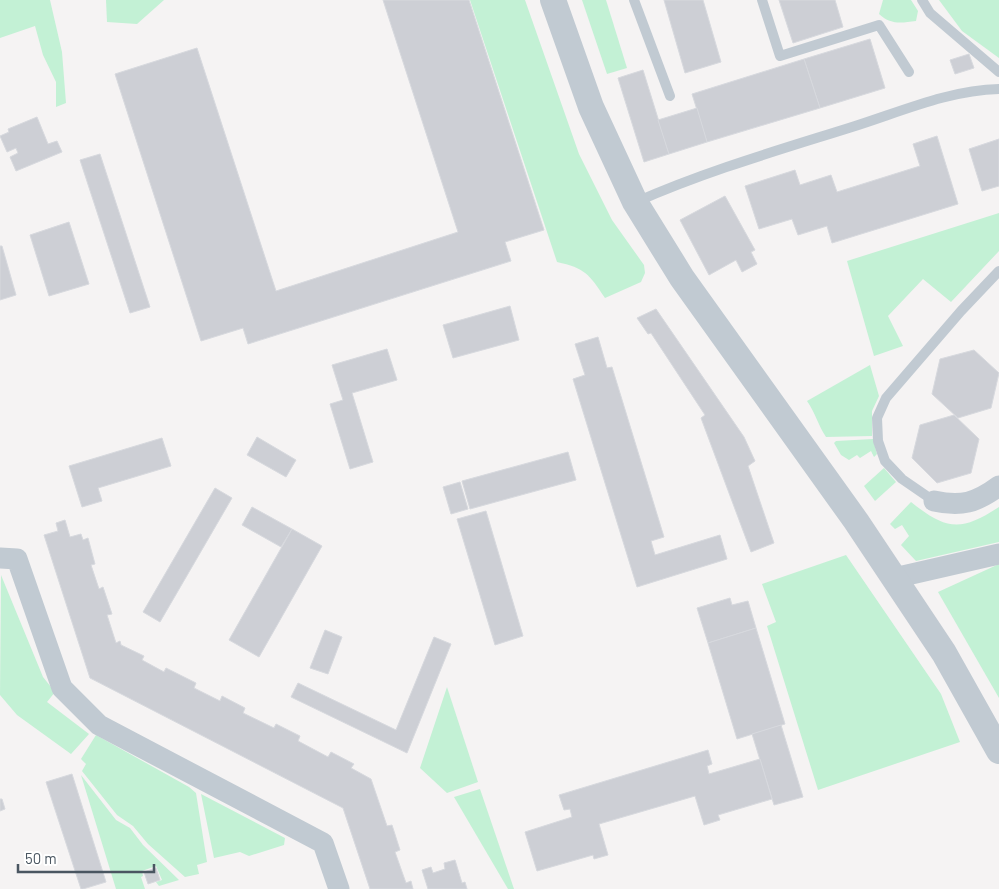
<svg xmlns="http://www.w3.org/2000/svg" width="999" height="889" font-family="Barlow,sans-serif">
	<rect width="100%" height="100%" fill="#f5f3f3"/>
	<g fill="#c3f1d5">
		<polygon points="0,0 50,0 62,52 66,103 56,107 56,82 43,55 35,26 0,38"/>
		<polygon points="106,0 164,0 137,24 107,22"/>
		<path d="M470,0H525L579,154L612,220L644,265L645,273L641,282L605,298C589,274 585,268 557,262Z"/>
		<polygon points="582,0 606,0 627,68 607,74"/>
		<path d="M883,0H911L918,11L916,21C901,23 891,25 879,14Z"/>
		<polygon points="939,0 999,0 999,58 962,31"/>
		<polygon points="999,213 999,251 951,302 923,279 888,316 903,346 874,356 847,261"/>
		<path d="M870,365L879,396L872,411V436L826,437C818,425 816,414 807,401Z"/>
		<polygon points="873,439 877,454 874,457 871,451 860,458 857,455 849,460 841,455 834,443 836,441"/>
		<polygon points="884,468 896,482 875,501 864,486"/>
		<path d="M911,502C946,530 961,532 999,507V542L916,561L901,545L909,536L902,525L895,529L890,524Z"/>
		<polygon points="846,555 941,694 960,742 818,790 767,626 776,622 762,584"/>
		<polygon points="999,564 999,698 938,592"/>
		<polygon points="1,575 43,677 55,692 47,702 89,734 71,754 17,715 0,695"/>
		<polygon points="447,687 478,782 447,793 420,768"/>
		<polygon points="96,735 189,787 196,793 207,862 197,865 199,874 185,877 148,844 133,826 117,815 82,771 86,764 81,759"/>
		<polygon points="81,775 116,820 130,828 143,845 179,880 159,886 156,882 162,880 156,866 142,871 143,876 141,877 145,889 116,889"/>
		<polygon points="480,789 514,889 508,889 454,797"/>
		<polygon points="201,794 285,838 284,845 249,856 240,852 214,858"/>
	</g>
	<g fill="#cdcfd5" stroke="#d7d9de">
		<polygon points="383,0 469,0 544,230 505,242 511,261 248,344 243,328 201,341 115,74 197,48 276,291 458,232"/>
		<polygon points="664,0 703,0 721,62 685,73"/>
		<polygon points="779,0 835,0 843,27 793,43"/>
		<polygon points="870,39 885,88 820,108 804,59"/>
		<polygon points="969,54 974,68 955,74 950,60"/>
		<polygon points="804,59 820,108 707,142 692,94"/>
		<polygon points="643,70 669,154 644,162 618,78"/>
		<polygon points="697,108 707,142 669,154 658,120"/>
		<polygon points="37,117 48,144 57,141 62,152 16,171 10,157 18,153 16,148 7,152 0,136 9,132 8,129"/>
		<polygon points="937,136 958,204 832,243 827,226 798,235 792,219 759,229 745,186 795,170 800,185 831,175 837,192 920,166 913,144"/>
		<polygon points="999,139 999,186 982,191 969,149"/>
		<polygon points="100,154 150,307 130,313 80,160"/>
		<polygon points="725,196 755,250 751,252 757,264 742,272 736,260 709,275 680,220"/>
		<polygon points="69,222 89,284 49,296 30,235"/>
		<polygon points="0,246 2,246 16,295 0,300"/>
		<polygon points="510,306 519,340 453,358 443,325"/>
		<polygon points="656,309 744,437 755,461 748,466 774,543 751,552 701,418 705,415 651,333 648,334 637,318"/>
		<polygon points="598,337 607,368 612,367 664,537 651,541 655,555 720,535 727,559 637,587 573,379 585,375 575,344"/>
		<polygon points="387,349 397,380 352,393 373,462 350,469 330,404 343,400 332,365"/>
		<polygon points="974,350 999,373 991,408 958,418 932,394 940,359"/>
		<polygon points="954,415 979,439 971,473 937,483 912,458 920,425"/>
		<polygon points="257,437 296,460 286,477 247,455"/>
		<polygon points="162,438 171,466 98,488 102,501 82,507 69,466"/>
		<polygon points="568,452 576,480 470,509 462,481"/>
		<polygon points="460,482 468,509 451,514 443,487"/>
		<polygon points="215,488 232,498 160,622 143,612"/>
		<polygon points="252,507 292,529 281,547 242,525"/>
		<polygon points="486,511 523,636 495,645 457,519"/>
		<polygon points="65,520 70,537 81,534 83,540 88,538 95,564 91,565 99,589 103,587 112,614 107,615 116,643 120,641 121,645 144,656 142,660 164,672 166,668 196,683 194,688 220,701 222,696 245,708 243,713 274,728 276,724 300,736 298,741 328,757 331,752 354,764 351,768 371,779 387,826 392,825 400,850 395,852 406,883 411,881 413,889 370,889 343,808 90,678 44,535 58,531 56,523"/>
		<polygon points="292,529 322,546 259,657 229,640"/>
		<polygon points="730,598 732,605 748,601 756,628 708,643 697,608"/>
		<polygon points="756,628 785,724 737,739 708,643"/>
		<polygon points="325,630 342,637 328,674 310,668"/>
		<polygon points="434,637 451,644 407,753 291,697 298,683 396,730"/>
		<polygon points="781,725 803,797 774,805 752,734"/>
		<polygon points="708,750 712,764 707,766 709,774 760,759 772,799 718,815 720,820 704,825 695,796 599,824 608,855 594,859 593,855 537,871 525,832 572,817 570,809 564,810 559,795"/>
		<polygon points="72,774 106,882 83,889 81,889 46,782"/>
		<polygon points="0,799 2,799 5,809 0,811"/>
		<polygon points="455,860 462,883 465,882 467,889 428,889 422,870 431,867 433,873 445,869 444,863"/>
		<polygon points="156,868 160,880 148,884 144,872"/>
	</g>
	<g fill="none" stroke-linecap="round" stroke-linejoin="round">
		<g stroke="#c1cad2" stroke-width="10">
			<polyline points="634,0 670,96"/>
			<polyline points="762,0 780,56 879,25 909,72"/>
			<polyline points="922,0 930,13 999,72"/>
			<path d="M636,202C706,171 779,150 852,127C900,112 949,90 999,89"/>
			<polyline points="934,501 902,479 885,461 878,441 877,418 886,398 961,311 999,271"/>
		</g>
		<g stroke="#c1cad2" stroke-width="21">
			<path d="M934,501C961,507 976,503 999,486"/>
			<polyline points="0,558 17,559 62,688 99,725 323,843 339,889"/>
			<polyline points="894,578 999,554"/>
		</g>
		<polyline stroke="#c1cad2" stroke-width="26" points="553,0 591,107 635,202 682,278 856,521 944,653 999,751"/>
	</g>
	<path d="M18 864v8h136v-8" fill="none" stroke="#4a5661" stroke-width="2.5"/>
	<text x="25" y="864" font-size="15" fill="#4a5661" stroke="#ffffff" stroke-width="4" paint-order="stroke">50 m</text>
</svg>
